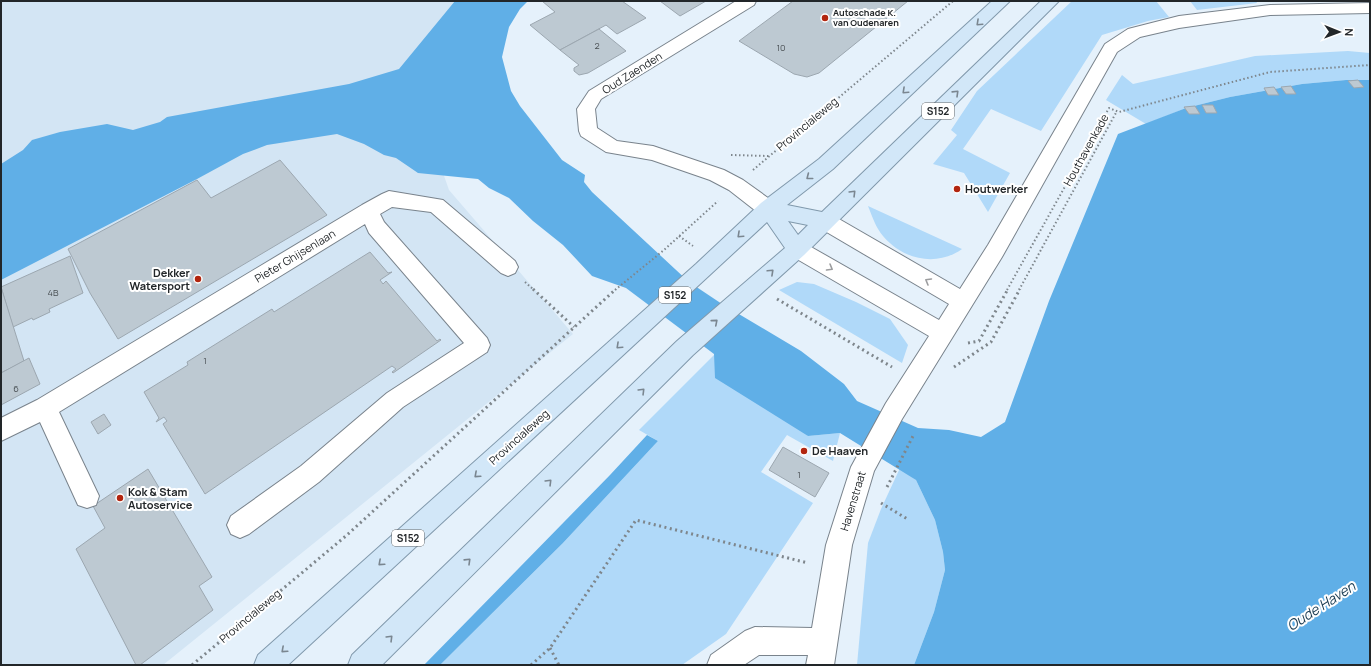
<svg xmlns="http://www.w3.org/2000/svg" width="1371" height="666" font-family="Manrope,sans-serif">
	<rect width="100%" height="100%" fill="#e5f1fb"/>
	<polygon fill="#d3e5f4" points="1,1 470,1 408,73 449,190 573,334 163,665 1,665"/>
	<g fill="#b0d9f9">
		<polygon points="1072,1 1156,1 1169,17 1148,21 1102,35 1041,131 991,109 963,149 1010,173 988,212 964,173 933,164 957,135 951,130 977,91"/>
		<polygon points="1190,1 1256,1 1257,3 1197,10"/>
		<polygon points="1348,51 1370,53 1370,80 1346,80 1302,84 1230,97 1186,108 1146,124 1106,100 1122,75 1133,84 1255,56"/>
		<path d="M868,206L962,249C937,267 903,260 883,236C876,228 872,216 868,206Z"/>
		<polygon points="797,282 814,284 856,302 890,319 908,345 902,363 779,290"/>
		<polygon points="715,354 808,436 840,433 833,461 787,435 761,472 813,503 726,634 682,665 440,665 563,543 658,441 639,430"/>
		<polygon points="900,468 916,480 935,520 943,552 945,570 934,612 914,665 857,665 868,543 881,509"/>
	</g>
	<g fill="#60afe7">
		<polygon points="455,1 528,1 520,9 509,27 502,57 511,91 520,106 562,160 585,175 584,182 592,192 689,282 722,304 801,351 844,384 857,401 918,428 949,430 981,437 1005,422 1049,301 1118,134 1186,108 1230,97 1302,84 1346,80 1370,80 1370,665 914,665 934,612 945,570 943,552 935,520 916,480 840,433 808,436 715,378 714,354 626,288 592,276 563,245 533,221 509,198 489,188 478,179 418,173 396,158 384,155 364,144 337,134 267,145 243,154 197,179 1,280 1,164 23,150 32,140 60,132 107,124 133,130 160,122 167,117 349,84 399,69"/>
		<polygon points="647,435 658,441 563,543 440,665 424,665 610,475"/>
	</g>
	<g fill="#bdc9d2" stroke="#9ca7b0">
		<polygon points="542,1 622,1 646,18 617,34 606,25 560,50 530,25 555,12"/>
		<polygon points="660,1 706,1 680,16"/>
		<polygon points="793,1 908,1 819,73 807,77 794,74 739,41"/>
		<polygon points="599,29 626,51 588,73 579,75 574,71 574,68 579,65 560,50"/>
		<polygon points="1358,80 1364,87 1354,88 1348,81"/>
		<polygon points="1291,86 1296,94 1286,94 1281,87"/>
		<polygon points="1274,87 1279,95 1268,95 1264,88"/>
		<polygon points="1202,105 1213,105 1217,113 1206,113"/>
		<polygon points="1195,106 1200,114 1189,114 1184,107"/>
		<polygon points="280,160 327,215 118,339 90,293 68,249 197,180 211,198"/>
		<polygon points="370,252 388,273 392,272 380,280 383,284 386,281 437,341 440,339 441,340 393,373 392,372 396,369 392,366 205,494 163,424 167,421 164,417 156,422 159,418 144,392 188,365 187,362 272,309 274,312"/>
		<polygon points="70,256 83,293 49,309 50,312 33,320 32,318 13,327 1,287"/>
		<polygon points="1,287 24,361 1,373"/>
		<polygon points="29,358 40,384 1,405 1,373"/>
		<polygon points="104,414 111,425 98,434 91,422"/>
		<polygon points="783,447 829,473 815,497 769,470"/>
		<polygon points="148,469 212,577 199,586 213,610 140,665 136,665 76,549 105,528 93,506"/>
	</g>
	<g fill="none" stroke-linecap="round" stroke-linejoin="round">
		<defs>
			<g id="minor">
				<polygon points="736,1 756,1 754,5 601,99 595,109 597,128 617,141 653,146 724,170 743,180 775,203 778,209 775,215 768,217 761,215 729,190 710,180 652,160 606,152 581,136 579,131 577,109 589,91"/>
				<polygon points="1370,3 1370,13 1270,15 1179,28 1140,37 1117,52 1002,257 902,419 874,471 852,545 834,665 806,665 808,655 759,655 744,665 707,665 711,655 745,631 755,627 812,628 826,545 851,467 886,403 929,336 790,255 787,249 790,243 797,241 804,243 939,320 949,304 818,227 815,221 818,215 825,213 832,215 960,289 988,245 1105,44 1128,29 1179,16 1270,5"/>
				<polygon points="389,191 443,200 515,261 518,267 515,273 508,276 501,273 431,212 392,207 380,214 384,222 487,338 490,345 487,352 403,407 319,482 249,534 240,538 231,534 227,525 231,516 301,466 387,393 464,343 369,233 365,224 59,412 99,496 96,505 87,508 78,505 40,422 1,441 1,418 37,400 362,205 382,194"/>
			</g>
			<path id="major" d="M992,1H1010L833,169L787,205L822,212L1041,1H1059L804,255L693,355L382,665H348L352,655L677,341L785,248L767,222L288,665H254L258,655L696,264L761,203L819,159ZM788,221L808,225L798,235Z"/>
		</defs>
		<use href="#minor" stroke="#79838c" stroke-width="2"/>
		<use href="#major" stroke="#8199ac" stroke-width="2"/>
		<g stroke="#7e868c" stroke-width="2" stroke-dasharray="1.5 2.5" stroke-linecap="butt">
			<polyline points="731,155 768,156"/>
			<polyline points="753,170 953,1"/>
			<polyline points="679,236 693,246"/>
			<polyline points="525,282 534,290"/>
			<polyline points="615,290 664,250 718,201"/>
			<polyline points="1007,290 1109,108 1119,112 1270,72 1370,65"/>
			<polyline points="1019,290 1117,111"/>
		</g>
		<g stroke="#7e868c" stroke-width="3" stroke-dasharray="2 3.5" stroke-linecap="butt">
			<polyline points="533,289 574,327"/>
			<polyline points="777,299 892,367"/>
			<polyline points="968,343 979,341 1008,289"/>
			<polyline points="954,367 991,342 1020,289"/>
			<polyline points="887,487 913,436"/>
			<polyline points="881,503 909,520"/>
			<polyline points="550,648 559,665"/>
			<polyline points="192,665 347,535 616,289"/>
			<polyline points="531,665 550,648 636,520 808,563"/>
		</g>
		<use href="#minor" fill="#fff" fill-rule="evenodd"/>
		<use href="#major" fill="#d2e7f8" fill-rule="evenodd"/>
	</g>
	<defs><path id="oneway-chevron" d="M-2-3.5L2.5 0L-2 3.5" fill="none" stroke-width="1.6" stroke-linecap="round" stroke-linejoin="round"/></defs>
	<g stroke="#7a8690">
		<use href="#oneway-chevron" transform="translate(979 23) rotate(137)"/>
		<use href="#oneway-chevron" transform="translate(905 91) rotate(137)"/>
		<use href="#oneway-chevron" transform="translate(956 93) rotate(-44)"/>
		<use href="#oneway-chevron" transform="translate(809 177) rotate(142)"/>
		<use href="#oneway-chevron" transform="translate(853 193) rotate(-45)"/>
		<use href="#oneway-chevron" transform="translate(740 235) rotate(137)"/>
		<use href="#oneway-chevron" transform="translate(771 272) rotate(-43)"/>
		<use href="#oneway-chevron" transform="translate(715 322) rotate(-41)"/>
		<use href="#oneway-chevron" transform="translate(619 346) rotate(137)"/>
		<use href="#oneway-chevron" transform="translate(642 391) rotate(-45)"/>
		<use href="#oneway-chevron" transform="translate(477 475) rotate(138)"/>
		<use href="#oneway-chevron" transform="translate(549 482) rotate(-45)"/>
		<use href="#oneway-chevron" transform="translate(468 561) rotate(-44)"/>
		<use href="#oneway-chevron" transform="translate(381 563) rotate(138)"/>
		<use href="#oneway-chevron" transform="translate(390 638) rotate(-45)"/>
		<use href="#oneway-chevron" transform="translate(284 650) rotate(138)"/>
	</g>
	<g stroke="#9c9d9f">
		<use href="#oneway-chevron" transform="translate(830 268) rotate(30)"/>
		<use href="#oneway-chevron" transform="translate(928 281) rotate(-150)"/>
	</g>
	<g fill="#b2250f" stroke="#fff" stroke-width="1.5">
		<circle cx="825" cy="18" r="4"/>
		<circle cx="957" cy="189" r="4"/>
		<circle cx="198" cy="279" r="4"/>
		<circle cx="804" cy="451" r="4"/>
		<circle cx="120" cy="498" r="4"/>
	</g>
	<g text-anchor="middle" stroke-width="4" stroke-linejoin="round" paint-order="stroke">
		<g font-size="9" font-weight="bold" fill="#222629" stroke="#fff" text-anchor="start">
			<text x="833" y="16">Autoschade K.<tspan x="833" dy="10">van Oudenaren</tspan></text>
		</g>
		<g font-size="9" fill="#494f53">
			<text x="597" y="49">2</text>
			<text x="781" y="51">10</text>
			<text x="53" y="296">4B</text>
			<text x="205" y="364">1</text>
			<text x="16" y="392">6</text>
			<text x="799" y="478">1</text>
		</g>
		<g fill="#fff" stroke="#646769" stroke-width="1">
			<rect x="922" y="103" width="32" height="16" rx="3"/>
			<rect x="659" y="287" width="32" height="16" rx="3"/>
			<rect x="392" y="530" width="32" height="16" rx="3"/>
		</g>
		<g font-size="10" font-weight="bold" fill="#222629">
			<text x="938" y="115">S152</text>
			<text x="675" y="299">S152</text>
			<text x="408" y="542">S152</text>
		</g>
		<g font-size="11" fill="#222629" stroke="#fff">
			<text transform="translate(632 73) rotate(-32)" y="4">Oud Zaenden</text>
			<text transform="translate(807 124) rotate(-40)" y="4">Provincialeweg</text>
			<text transform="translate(1086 150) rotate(-61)" y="4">Houthavenkade</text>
			<text transform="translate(295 256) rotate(-31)" y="4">Pieter Ghijsenlaan</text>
			<text transform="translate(519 437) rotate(-42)" y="4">Provincialeweg</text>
			<text transform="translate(853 501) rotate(-73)" y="4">Havenstraat</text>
			<text transform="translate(250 616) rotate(-40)" y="4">Provincialeweg</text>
		</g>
		<g font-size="11" font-weight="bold" fill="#222629" stroke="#fff" text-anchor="start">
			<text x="965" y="193">Houtwerker</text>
			<text x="190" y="277" text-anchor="end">Dekker<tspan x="190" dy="13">Watersport</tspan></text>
			<text x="812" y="455">De Haaven</text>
			<text x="128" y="496">Kok &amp; Stam<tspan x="128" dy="13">Autoservice</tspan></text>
		</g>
		<g font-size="14" font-style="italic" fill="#173950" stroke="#fff">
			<text transform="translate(1321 606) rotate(-33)" y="5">Oude Haven</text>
		</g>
	</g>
	<rect width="1371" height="666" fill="none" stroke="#222629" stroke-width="4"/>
	<g transform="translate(1339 32) rotate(91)" stroke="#ffffff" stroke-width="3" paint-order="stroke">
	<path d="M0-3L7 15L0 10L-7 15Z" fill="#222629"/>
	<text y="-6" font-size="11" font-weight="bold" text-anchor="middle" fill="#222629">N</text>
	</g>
</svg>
